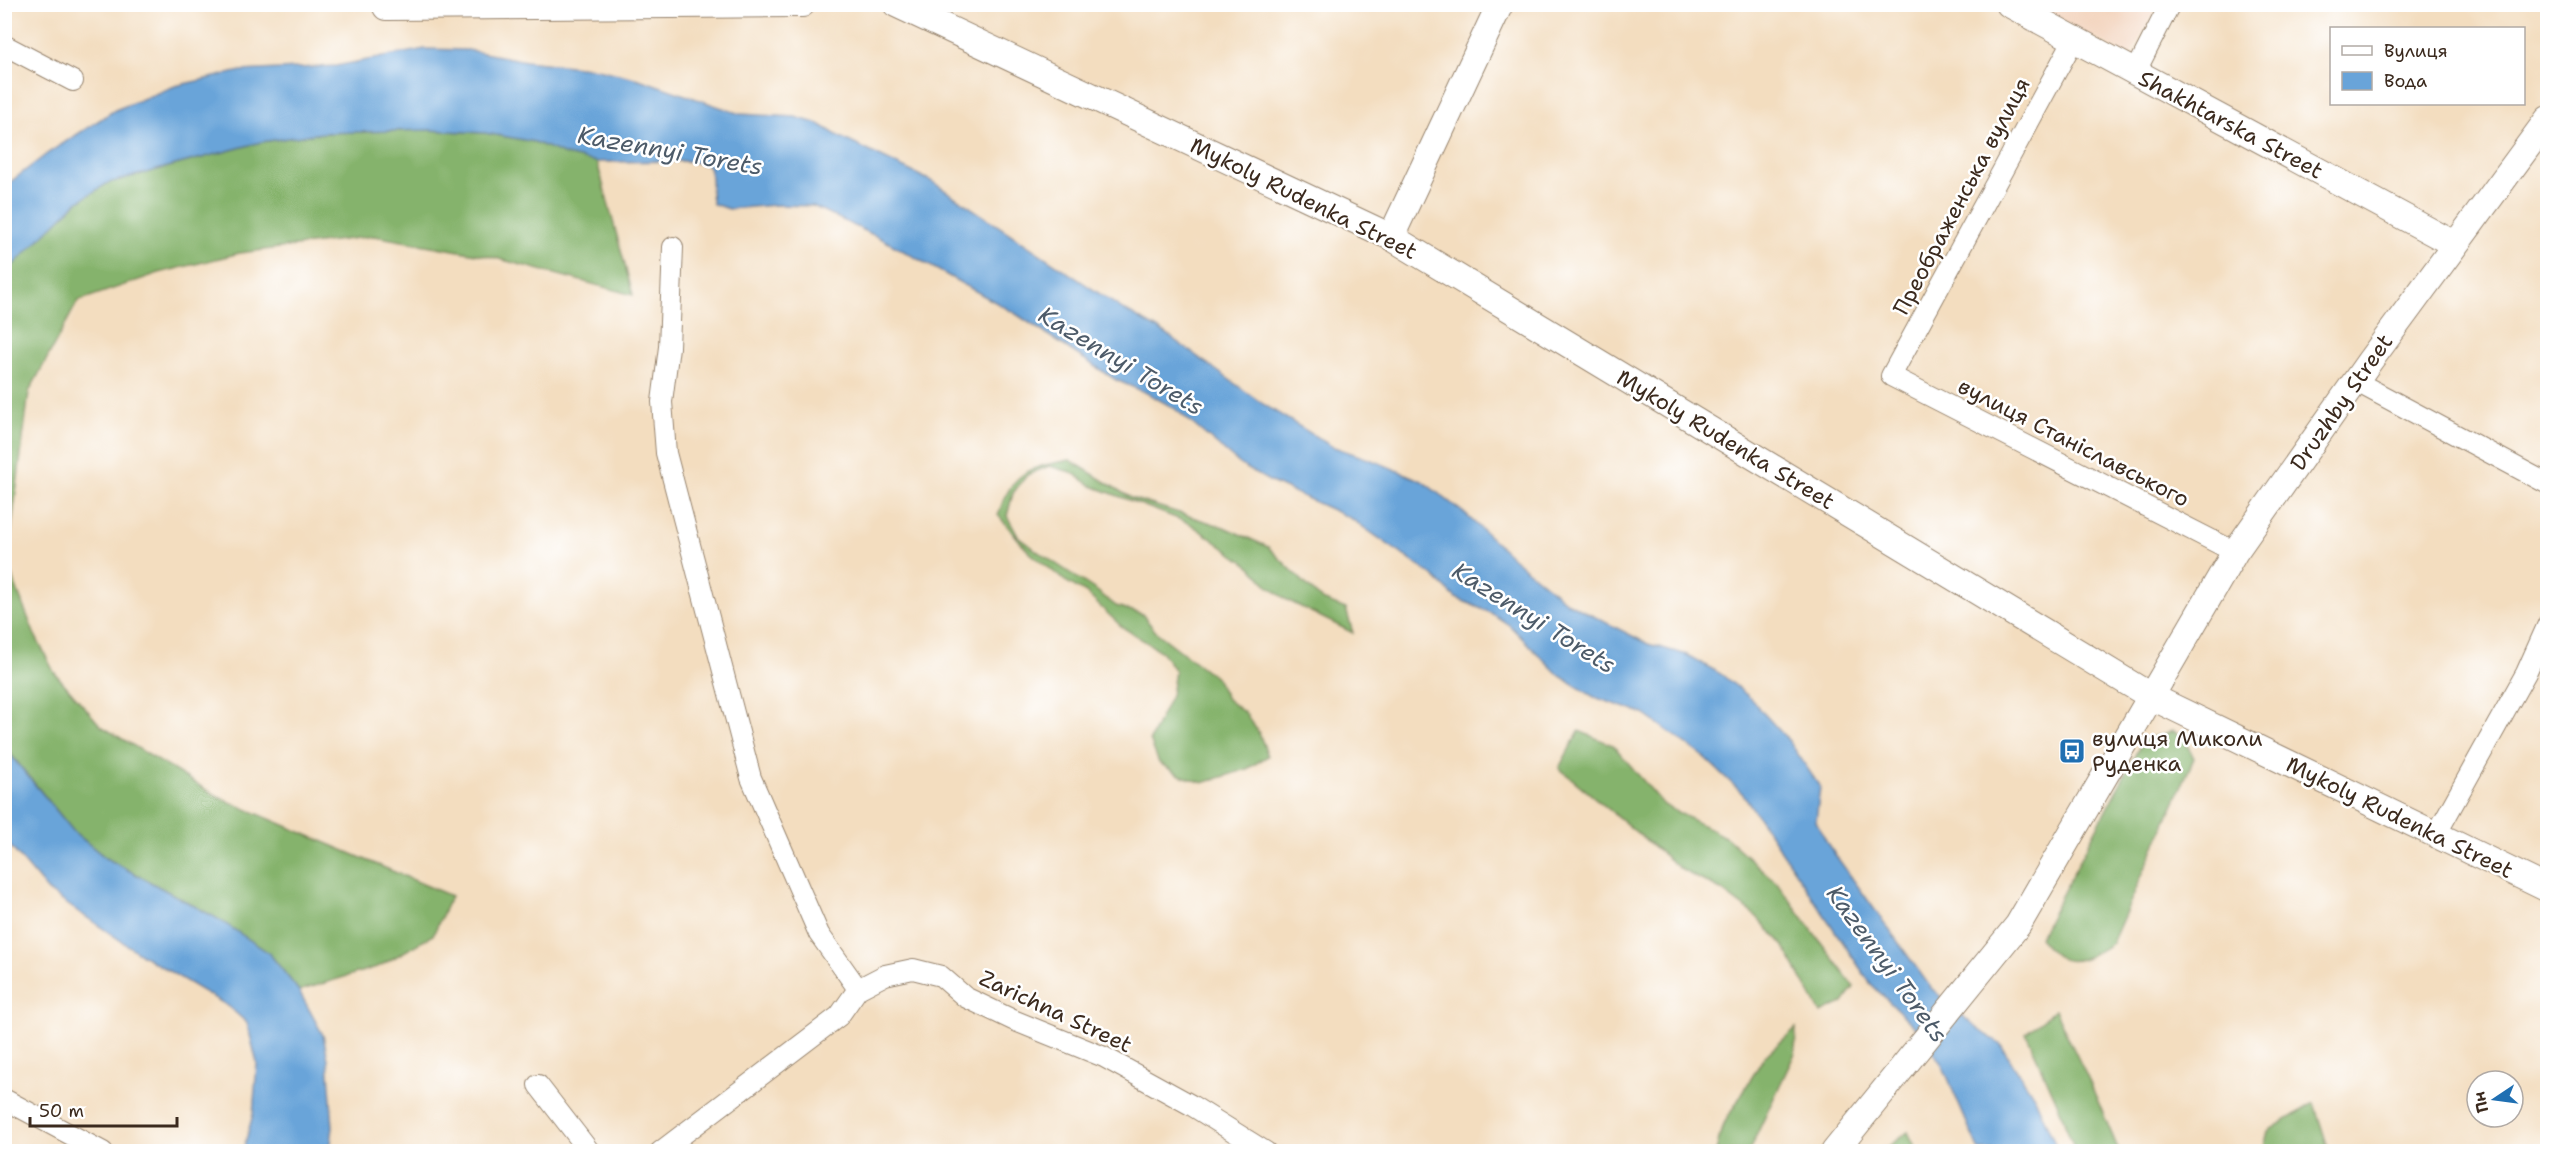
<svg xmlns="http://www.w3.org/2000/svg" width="2552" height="1156" font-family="'Shantell Sans',sans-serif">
	<rect width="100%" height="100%" fill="#fff"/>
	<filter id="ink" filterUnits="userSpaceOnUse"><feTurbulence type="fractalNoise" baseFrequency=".0167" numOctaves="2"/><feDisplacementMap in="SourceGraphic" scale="12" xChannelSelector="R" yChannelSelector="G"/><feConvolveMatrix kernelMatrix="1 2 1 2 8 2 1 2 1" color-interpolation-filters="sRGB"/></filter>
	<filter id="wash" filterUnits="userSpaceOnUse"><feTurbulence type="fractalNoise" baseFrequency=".008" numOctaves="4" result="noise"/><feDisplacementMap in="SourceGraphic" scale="24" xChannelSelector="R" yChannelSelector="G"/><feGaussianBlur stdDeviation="1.35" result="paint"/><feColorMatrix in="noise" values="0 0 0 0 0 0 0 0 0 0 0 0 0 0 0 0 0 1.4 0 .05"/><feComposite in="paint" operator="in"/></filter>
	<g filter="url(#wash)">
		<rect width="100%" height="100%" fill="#f3ddbf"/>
		<polygon fill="#f3d4be" points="2030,5 2157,5 2130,57"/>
		<g fill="#85b36c" stroke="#606e45" stroke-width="1.5">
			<polygon points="428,130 485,133 535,142 566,155 597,162 633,295 488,256 374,236 240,253 159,273 78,301 29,392 7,564 34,633 54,672 101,726 218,797 451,896 433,935 380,966 299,991 269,953 218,919 106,858 74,832 5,747 5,273 77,202 108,183 261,142 322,133"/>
			<path d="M1070,460L1131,498L1224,527L1268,547L1322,600L1346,609L1353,633L1287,600L1268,586L1251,567L1189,523L1092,486L1071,472L1049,466L1027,475L1013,493L1007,516L1018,536L1037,551L1097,591L1116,606L1142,614L1156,632L1216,678L1227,699L1246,714L1259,733L1268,756L1247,769L1203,783L1180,775L1159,763L1150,740L1171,695L1175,671L1162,652L1122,627L1086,593L1065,581L1029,552L998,515C1013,471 1027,468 1070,460Z"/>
			<polygon points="1579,731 1613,745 1664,805 1727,838 1778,884 1854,987 1843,1003 1821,1013 1783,945 1757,917 1721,890 1682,870 1559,768"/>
			<path d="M2173,731L2183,737L2194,758L2112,943C2097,953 2074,968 2057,956C2050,952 2045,944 2039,938L2143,740Z"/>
			<polygon points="2055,1010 2091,1085 2119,1151 2075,1151 2058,1105 2026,1033"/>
			<polygon points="1796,1028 1795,1053 1749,1151 1716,1151 1722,1127 1764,1057"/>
			<polygon points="2314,1103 2329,1151 2263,1151 2268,1131"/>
			<polygon points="1908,1132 1917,1151 1882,1151"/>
		</g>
		<g fill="#69a4d9" stroke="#52677c" stroke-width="1.5">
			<path d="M425,49L468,50L526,61L598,69L639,79L740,114L795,117L819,124L840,137L931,181L1124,310L1166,334L1263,404L1331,446L1377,462L1422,481L1464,513L1515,560L1568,603L1648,644L1687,655L1721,674L1748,696L1789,741L1820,787L1816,821L1829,846L1931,988L1973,1025L2001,1045L2035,1098L2058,1151H1979L1941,1063L1913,1025L1870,983L1743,794L1705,758L1644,714L1594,697L1560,676L1509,625L1491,613L1456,598L1433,576L1350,518L1269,481L1241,465L1174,408L1147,393L1116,380L1013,312L882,239L813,206L775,205L729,209L713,204C708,190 715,182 708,165L689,161L597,162L566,155L535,142L485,133L428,130L322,133L261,142L108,183L77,202L5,273V186L48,153L115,110L175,86L241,71L336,66Z"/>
			<polygon points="4,747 74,832 106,858 218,919 269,953 299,991 323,1035 328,1059 333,1127 330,1151 243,1151 253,1114 257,1063 247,1023 228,1006 142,955 48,891 5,840"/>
		</g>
	</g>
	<g filter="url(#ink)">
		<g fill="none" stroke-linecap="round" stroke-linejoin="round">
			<defs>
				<g id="minor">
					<polyline points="2074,39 1891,376 2235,552"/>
					<polyline points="4,45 73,81"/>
					<polyline points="2135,73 2170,4"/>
					<polyline points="673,247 669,347 662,402 666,453 751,778 819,934 858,989"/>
					<polyline points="2355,381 2548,484"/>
					<polyline points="2437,833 2526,673 2548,624"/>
					<polyline points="538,1085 590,1152"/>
					<polyline points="4,1099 103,1152"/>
					<polyline points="660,1152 839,1016 858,989 885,975 913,969 941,976 965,997 1013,1020 1104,1057 1191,1105 1266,1152"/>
				</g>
				<g id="tertiary">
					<polyline points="896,4 1391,237 2152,697 2548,889"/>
					<polyline points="2009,4 2454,244"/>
					<polyline points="386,7 802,4"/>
					<polyline points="1391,237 1500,4"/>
					<polyline points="1834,1152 2018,925 2235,552 2369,362 2548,119"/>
				</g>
			</defs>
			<use href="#minor" stroke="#97846e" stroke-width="22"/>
			<use href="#tertiary" stroke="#97846e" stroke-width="28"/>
			<use href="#minor" stroke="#fff" stroke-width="20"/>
			<use href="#tertiary" stroke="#fff" stroke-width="26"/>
		</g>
	</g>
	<defs>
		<symbol id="bus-square" viewBox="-11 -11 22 22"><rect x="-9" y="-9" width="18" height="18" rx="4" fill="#1f6fb2" stroke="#fff"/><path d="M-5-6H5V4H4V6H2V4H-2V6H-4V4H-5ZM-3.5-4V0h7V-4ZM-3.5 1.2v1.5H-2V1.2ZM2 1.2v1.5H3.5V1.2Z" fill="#fff"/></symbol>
	</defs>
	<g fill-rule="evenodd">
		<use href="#bus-square" x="2057" y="736" width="30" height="30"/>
	</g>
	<g text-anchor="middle" stroke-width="5" stroke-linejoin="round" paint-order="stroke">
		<g font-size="22" fill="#3b2a1e" stroke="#fff">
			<text transform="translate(2231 124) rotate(28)" y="8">Shakhtarska Street</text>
			<text transform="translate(1961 196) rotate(-62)" y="8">Преображенська вулиця</text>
			<text transform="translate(1304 198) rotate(26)" y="8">Mykoly Rudenka Street</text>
			<text transform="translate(2341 402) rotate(-55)" y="8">Druzhby Street</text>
			<text transform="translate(1726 439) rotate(31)" y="8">Mykoly Rudenka Street</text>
			<text transform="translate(2074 442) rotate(27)" y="8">вулиця Станіславського</text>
			<text transform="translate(2400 817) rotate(26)" y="8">Mykoly Rudenka Street</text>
			<text transform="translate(1056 1011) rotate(25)" y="8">Zarichna Street</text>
		</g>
		<g font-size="22" fill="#3b2a1e" stroke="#fff" text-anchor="start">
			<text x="2092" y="746">вулиця Миколи<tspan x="2092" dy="25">Руденка</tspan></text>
		</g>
		<g font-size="24" font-style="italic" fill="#4d5b69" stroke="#fff">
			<text transform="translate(670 151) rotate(10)" y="8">Kazennyi Torets</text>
			<text transform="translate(1121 361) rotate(31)" y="8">Kazennyi Torets</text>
			<text transform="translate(1534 618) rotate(32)" y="8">Kazennyi Torets</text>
			<text transform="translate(1887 964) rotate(54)" y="8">Kazennyi Torets</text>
		</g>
	</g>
	<rect width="2552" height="1156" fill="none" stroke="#fff" stroke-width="24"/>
	<rect x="2330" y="27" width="195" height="78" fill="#ffffff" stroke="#b1aaa5" stroke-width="1.5"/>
	<rect x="2342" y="46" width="30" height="9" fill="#ffffff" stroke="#b1aaa5" stroke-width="1.5"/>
	<text x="2384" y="57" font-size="18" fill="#3b2a1e">Вулиця</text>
	<rect x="2342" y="72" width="30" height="18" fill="#69a4d9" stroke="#b1aaa5" stroke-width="1.5"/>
	<text x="2384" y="87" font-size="18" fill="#3b2a1e">Вода</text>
	<g transform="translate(2495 1099) rotate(257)"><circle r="28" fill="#ffffff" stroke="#b1aaa5" stroke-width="1.5"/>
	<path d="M0-4.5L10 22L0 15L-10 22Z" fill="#1f6fb2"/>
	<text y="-9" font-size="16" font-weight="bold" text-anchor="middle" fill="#3b2a1e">Пн</text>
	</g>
	<path d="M30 1117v9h147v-9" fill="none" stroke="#3b2a1e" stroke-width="3"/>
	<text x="39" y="1117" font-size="18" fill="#3b2a1e" stroke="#ffffff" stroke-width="4.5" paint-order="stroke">50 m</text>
</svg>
